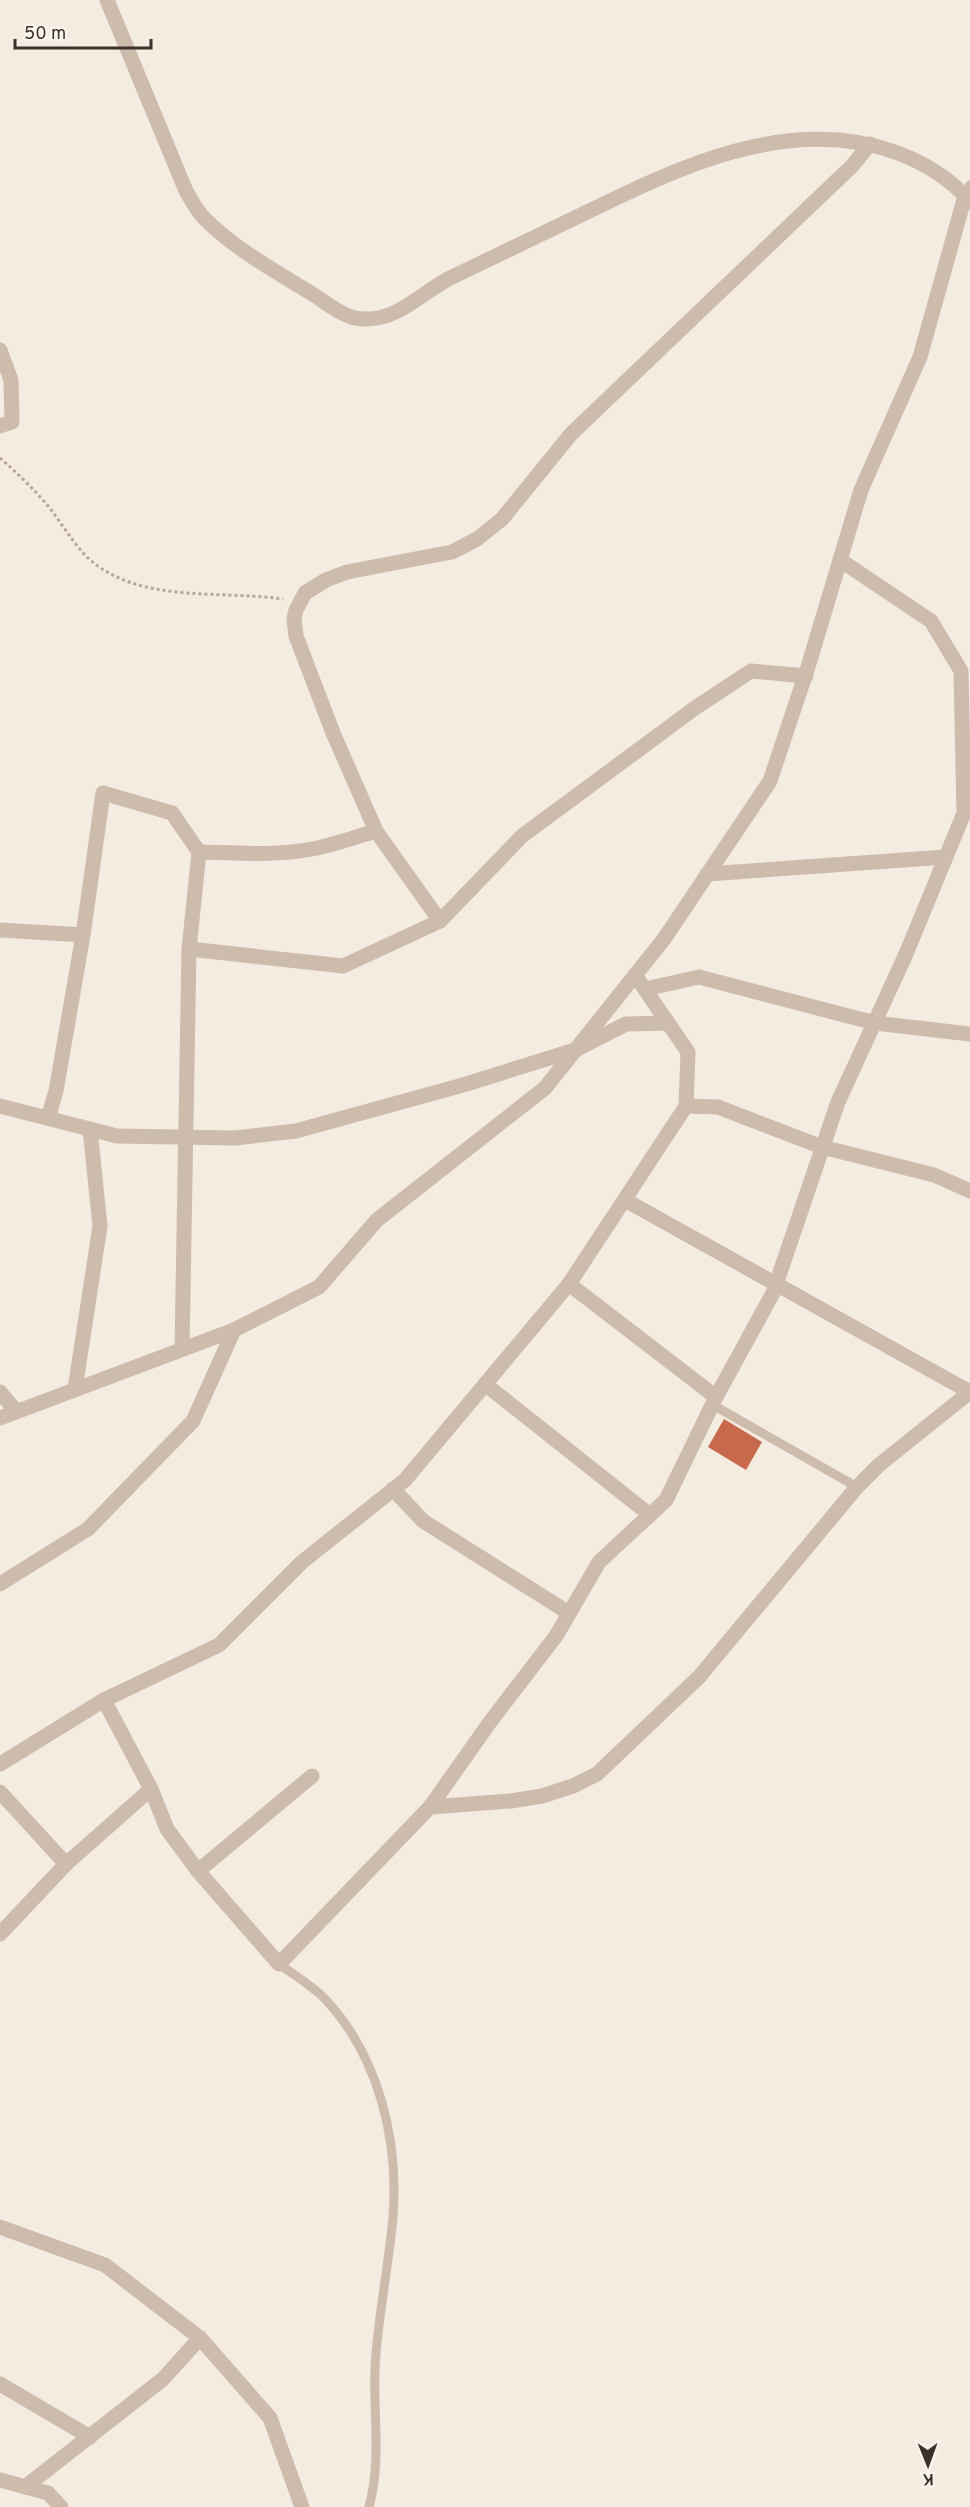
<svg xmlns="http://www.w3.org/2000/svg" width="970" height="2507" font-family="Overpass,sans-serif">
	<rect width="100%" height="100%" fill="#f4ebe1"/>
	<polygon fill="#c8694b" points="724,1419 762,1442 746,1470 708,1447"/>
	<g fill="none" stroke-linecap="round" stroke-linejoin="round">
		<path stroke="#b9a596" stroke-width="3" stroke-dasharray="3 3" stroke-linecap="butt" d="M0,458C17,473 34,489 49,507C62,524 73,543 88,558C138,604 220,590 283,599"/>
		<g stroke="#cdbbac" stroke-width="9">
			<polyline points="965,196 970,185"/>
			<polyline points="713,1405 857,1487"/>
			<path d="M279,1964C294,1975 313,1986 326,2000C379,2057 399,2141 393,2217C389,2262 380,2307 376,2353C371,2404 383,2456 369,2507"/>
		</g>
		<g stroke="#cdbbac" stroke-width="15">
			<path d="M107,0L186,191C191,199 196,210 203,217C234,249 277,272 314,295C325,302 337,312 349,316C353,318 361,319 367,319C399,319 423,292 450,278C494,257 537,236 581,215C677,168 787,114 895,152C923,162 950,179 970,201"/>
			<polyline points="0,350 11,380 12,422 0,426"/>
			<path d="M199,852C237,853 275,856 312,849C334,845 355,837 376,831"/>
			<polyline points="707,874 946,857"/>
			<polyline points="440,921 376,831 333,733 296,636 294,619 296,610 305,593 326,580 347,572 452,552 477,539 502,519 571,434 852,166 870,144"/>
			<polyline points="0,930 83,935"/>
			<polyline points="189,949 343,966 440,921 522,836 695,708 751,671 806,676"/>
			<polyline points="645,989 699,977 875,1023 970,1034"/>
			<polyline points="0,1106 117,1136 235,1138 296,1131 463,1085 575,1050 626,1024 668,1023"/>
			<polyline points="686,1106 718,1107 822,1147 934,1175 970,1191"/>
			<polyline points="48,1118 56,1091 83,935 103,793 172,813 199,852 189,949 182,1349"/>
			<polyline points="625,1200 970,1392"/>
			<polyline points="569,1284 716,1397"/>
			<polyline points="485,1384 650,1515"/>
			<polyline points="75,1389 100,1226 90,1129"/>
			<polyline points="0,1392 16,1411"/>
			<polyline points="0,1418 234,1330 319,1287 377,1220 545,1088 664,939 770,781 808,667 861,490 920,357 965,196"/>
			<polyline points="393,1489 423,1521 569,1613"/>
			<polyline points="0,1584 88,1529 193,1421 234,1330"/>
			<polyline points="104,1700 151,1789 167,1829 198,1871 279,1964 430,1807 511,1801 542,1796 573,1786 597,1774 699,1677 857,1487 879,1465 970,1392"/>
			<polyline points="0,1764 104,1700 219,1645 302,1562 405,1480 569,1284 686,1106 688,1052 635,975"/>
			<polyline points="0,1792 66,1864"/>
			<polyline points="430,1807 490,1722 556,1636 599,1562 666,1500 716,1397 773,1293 838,1102 906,954 964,813 961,671 931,621 840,560"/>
			<polyline points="198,1871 312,1776"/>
			<polyline points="0,1934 66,1864 151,1789"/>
			<polyline points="0,2227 105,2265 200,2338 270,2418 302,2507"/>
			<polyline points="0,2384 90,2437"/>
			<polyline points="0,2480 48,2493 61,2507"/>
			<polyline points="25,2487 163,2379 200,2338"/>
		</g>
	</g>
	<g transform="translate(928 2465) rotate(179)" stroke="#fbf5ee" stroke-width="4.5" paint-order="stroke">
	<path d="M0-4.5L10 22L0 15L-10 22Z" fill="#3b302b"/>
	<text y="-9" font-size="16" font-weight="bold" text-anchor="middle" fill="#3b302b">K</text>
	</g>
	<path d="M15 39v9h136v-9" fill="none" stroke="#3b302b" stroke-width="3"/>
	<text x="24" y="39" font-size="18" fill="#3b302b" stroke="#fbf5ee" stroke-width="4.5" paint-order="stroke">50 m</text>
</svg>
